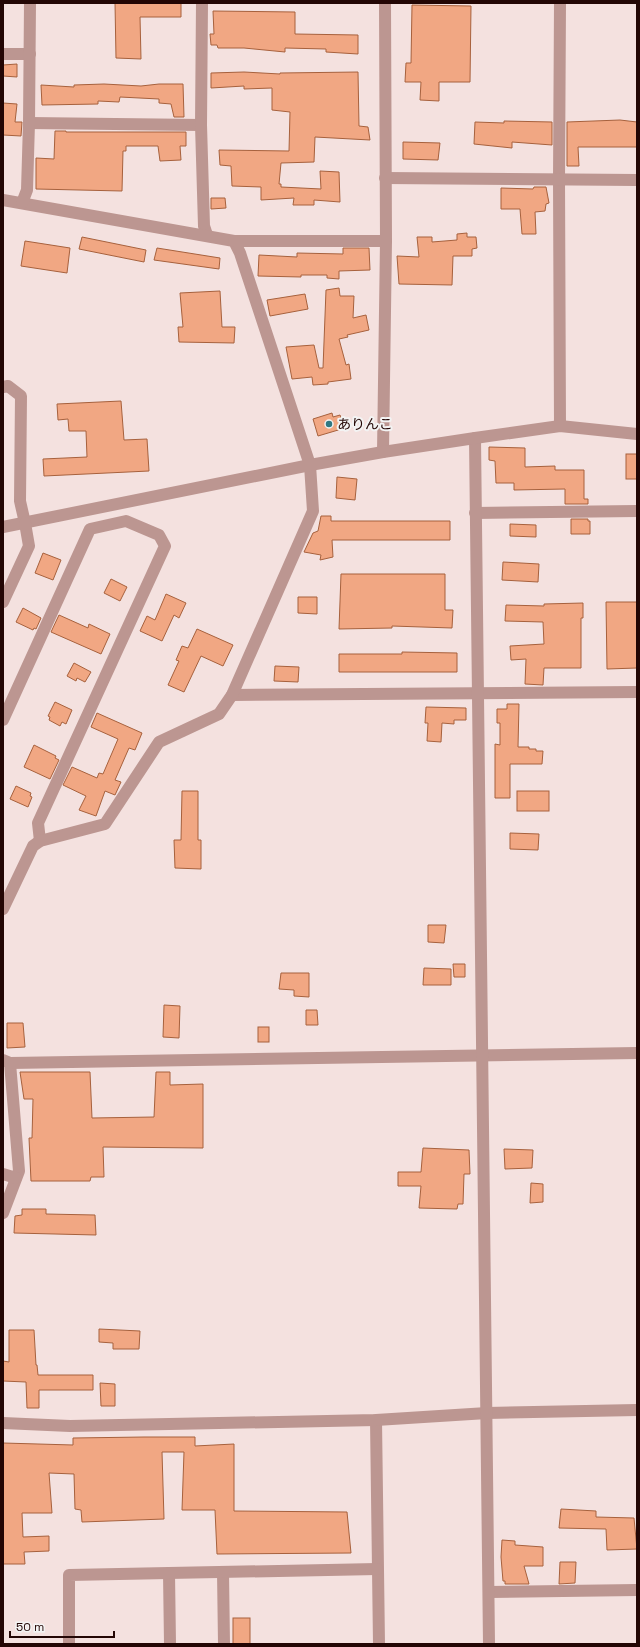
<svg xmlns="http://www.w3.org/2000/svg" width="640" height="1647" font-family="'Space Grotesk','Noto Sans JP',sans-serif">
	<rect width="100%" height="100%" fill="#f4e1df"/>
	<g fill="#f1a783" stroke="#a7613d">
		<polygon points="115,3 181,3 181,17 140,17 141,59 116,58"/>
		<polygon points="412,5 471,6 470,82 439,82 439,101 420,100 421,82 405,82 406,63 411,63"/>
		<polygon points="213,11 295,12 295,34 358,35 358,54 326,52 326,49 285,48 285,52 244,48 218,48 217,45 211,45 210,34 214,34"/>
		<polygon points="17,64 17,77 3,76 3,65"/>
		<polygon points="244,72 280,74 280,73 358,72 359,126 368,127 370,140 315,137 314,162 281,163 279,184 281,184 281,187 321,189 320,171 339,172 340,202 314,200 314,205 293,205 294,198 261,200 261,187 232,186 231,166 220,165 219,150 289,151 290,112 272,110 272,88 244,89 244,86 211,88 211,73"/>
		<polygon points="104,84 141,86 159,84 183,84 184,117 174,117 171,104 159,103 159,99 120,97 119,102 98,101 98,104 42,105 41,85 74,87 74,85"/>
		<polygon points="3,103 17,104 15,122 22,122 21,136 3,135"/>
		<polygon points="620,120 637,122 637,147 578,147 579,166 567,166 567,122"/>
		<polygon points="504,121 552,122 552,145 512,142 512,148 474,144 475,122 504,123"/>
		<polygon points="55,131 66,131 66,132 186,132 186,146 180,146 181,160 160,161 158,146 126,146 126,151 123,151 122,191 36,189 36,158 54,159"/>
		<polygon points="403,142 440,143 438,160 403,159"/>
		<polygon points="534,187 546,187 549,203 546,204 545,211 535,212 536,234 522,234 520,209 501,209 501,188 533,189"/>
		<polygon points="211,198 225,198 226,208 211,209"/>
		<polygon points="467,233 467,237 476,237 477,248 472,249 472,256 453,256 452,285 399,284 397,256 419,257 417,237 432,237 432,242 457,240 457,234"/>
		<polygon points="82,237 146,250 144,262 79,249"/>
		<polygon points="25,241 70,248 67,273 21,266"/>
		<polygon points="157,248 220,258 219,269 154,260"/>
		<polygon points="343,248 369,248 370,270 339,271 339,279 327,278 327,275 301,275 301,277 258,276 259,255 297,257 297,253 343,254"/>
		<polygon points="339,288 340,296 354,296 353,318 366,315 369,330 347,335 348,337 339,339 346,365 349,364 351,379 328,382 328,384 313,385 312,377 292,379 286,347 314,345 319,368 323,368 326,290"/>
		<polygon points="220,291 222,327 235,327 234,343 179,342 178,327 183,327 180,293"/>
		<polygon points="305,294 308,309 270,316 267,300"/>
		<polygon points="121,401 124,440 147,439 149,471 44,476 43,459 87,457 86,431 69,431 68,419 58,420 57,404"/>
		<polygon points="332,413 333,417 340,415 345,428 318,436 313,419"/>
		<polygon points="489,447 525,448 525,467 555,466 555,470 584,470 584,499 588,499 588,504 565,504 565,489 514,490 514,483 496,483 495,461 489,460"/>
		<rect x="626" y="454" width="11" height="25"/>
		<polygon points="337,477 357,479 355,500 336,498"/>
		<polygon points="321,516 331,516 331,521 450,521 450,540 332,540 333,557 320,560 321,555 304,552 313,533 318,531"/>
		<polygon points="571,519 588,519 588,521 590,521 590,534 571,534"/>
		<polygon points="510,524 536,525 536,537 510,536"/>
		<polygon points="43,553 61,560 53,580 35,573"/>
		<polygon points="503,562 539,564 538,582 502,580"/>
		<polygon points="341,574 445,574 445,610 453,610 452,628 392,626 392,628 339,629"/>
		<polygon points="111,579 127,587 120,601 104,593"/>
		<polygon points="166,594 186,603 179,618 174,615 162,641 140,631 147,616 155,620"/>
		<polygon points="298,597 317,597 317,614 298,613"/>
		<polygon points="606,602 637,602 637,668 607,669"/>
		<polygon points="583,603 583,618 581,618 581,668 544,668 543,685 525,684 526,659 511,660 510,646 544,644 543,622 505,621 506,605 544,606 544,604"/>
		<polygon points="23,608 41,618 36,629 34,628 33,630 16,622"/>
		<polygon points="59,615 88,628 89,624 110,634 101,654 51,632"/>
		<polygon points="197,629 233,645 223,666 201,656 184,692 168,685 179,661 176,660 182,646 188,648"/>
		<polygon points="402,652 457,653 457,672 339,672 339,654 402,654"/>
		<polygon points="74,663 91,672 85,682 77,678 76,681 67,676"/>
		<polygon points="275,666 299,667 298,682 274,681"/>
		<polygon points="55,702 72,710 66,724 62,722 60,726 49,720 50,717 48,716"/>
		<polygon points="507,704 519,704 518,747 529,747 529,749 536,749 536,751 543,751 542,764 510,764 510,798 495,798 495,744 500,745 500,723 497,723 497,709 507,709"/>
		<polygon points="426,707 466,708 466,720 454,720 454,724 442,723 441,742 427,741 428,723 425,723"/>
		<polygon points="97,713 142,733 135,750 129,748 115,780 121,782 115,795 105,791 96,816 79,810 86,796 63,785 72,767 97,778 99,773 103,774 118,739 91,727"/>
		<polygon points="34,745 56,756 55,758 59,760 50,779 24,767"/>
		<polygon points="16,786 31,793 30,796 32,797 28,807 10,799"/>
		<polygon points="182,791 198,791 198,840 201,840 201,869 175,868 174,840 181,840"/>
		<rect x="517" y="791" width="32" height="20"/>
		<polygon points="510,833 539,834 538,850 510,849"/>
		<polygon points="428,925 446,925 444,943 428,942"/>
		<polygon points="453,964 465,964 465,977 454,977"/>
		<polygon points="424,968 451,969 451,985 423,985"/>
		<polygon points="281,973 309,973 309,997 294,996 294,990 279,989"/>
		<polygon points="164,1005 180,1006 179,1038 163,1037"/>
		<polygon points="306,1010 317,1010 318,1025 306,1025"/>
		<polygon points="7,1023 23,1023 25,1047 7,1048"/>
		<rect x="258" y="1027" width="11" height="15"/>
		<polygon points="20,1072 90,1072 92,1118 154,1117 156,1072 170,1072 170,1085 203,1084 203,1148 103,1147 104,1177 91,1177 90,1181 31,1181 29,1138 32,1138 33,1099 24,1099"/>
		<polygon points="423,1148 469,1150 470,1174 464,1174 463,1204 458,1204 457,1209 419,1208 421,1186 398,1186 398,1172 421,1172"/>
		<polygon points="504,1149 533,1150 532,1168 505,1169"/>
		<polygon points="531,1183 543,1184 543,1202 530,1203"/>
		<polygon points="22,1209 46,1209 46,1214 95,1215 96,1235 14,1233 15,1216 22,1215"/>
		<polygon points="99,1329 140,1331 139,1349 113,1349 113,1343 99,1342"/>
		<polygon points="9,1330 34,1330 36,1365 37,1365 38,1375 93,1375 93,1390 39,1390 39,1408 27,1408 26,1382 3,1381 3,1361 9,1362"/>
		<polygon points="100,1383 115,1384 115,1406 101,1406"/>
		<polygon points="144,1437 195,1437 195,1446 234,1444 234,1511 347,1512 351,1553 217,1554 215,1510 182,1510 184,1452 162,1452 164,1519 82,1522 81,1510 75,1509 74,1474 49,1473 52,1513 22,1513 23,1537 49,1536 49,1551 24,1552 25,1564 3,1564 3,1443 73,1445 73,1438"/>
		<polygon points="561,1509 596,1511 596,1517 634,1518 637,1549 607,1550 606,1529 559,1528"/>
		<polygon points="502,1540 515,1541 515,1545 543,1547 543,1566 524,1566 529,1584 505,1584 505,1581 503,1581 501,1557"/>
		<polygon points="560,1562 576,1562 575,1583 559,1584"/>
		<rect x="233" y="1618" width="17" height="26"/>
	</g>
	<g fill="none" stroke-linecap="round" stroke-linejoin="round">
		<g stroke="#bc9691" stroke-width="12">
			<polyline points="3,54 30,54"/>
			<polyline points="29,123 201,125"/>
			<polyline points="3,387 8,386 21,396 20,501 25,523"/>
			<polyline points="560,426 559,180 560,3"/>
			<polyline points="475,513 637,511"/>
			<polyline points="232,695 637,692"/>
			<polyline points="3,720 90,529 126,521 159,535 165,546 38,823 40,841"/>
			<polyline points="3,909 33,846 40,841 105,824 159,742 219,714 232,695 313,511 310,465"/>
			<polyline points="3,1060 10,1063 19,1171 3,1213"/>
			<polyline points="10,1063 637,1053"/>
			<polyline points="3,1174 16,1178"/>
			<polyline points="376,1420 379,1644"/>
			<polyline points="3,1423 70,1426 376,1420 487,1413 637,1410"/>
			<polyline points="223,1572 224,1644"/>
			<polyline points="169,1573 170,1644"/>
			<polyline points="489,1592 637,1590"/>
			<polyline points="69,1644 69,1575 377,1569"/>
		</g>
		<g stroke="#bc9691" stroke-width="12">
			<polyline points="202,3 201,125 204,226 207,235"/>
			<polyline points="385,178 637,180"/>
			<polyline points="3,200 234,241 240,253 310,465"/>
			<polyline points="22,203 27,190 29,123 30,3"/>
			<polyline points="234,241 386,241"/>
			<polyline points="475,438 489,1644"/>
			<polyline points="383,452 386,241 385,3"/>
			<polyline points="3,527 310,465 383,452 475,438 560,426 637,434"/>
			<polyline points="3,602 29,546 25,523"/>
		</g>
	</g>
	<circle fill="#317882" stroke="#f3f3f3" stroke-width="1.5" cx="329" cy="424" r="4"/>
	<g text-anchor="middle" stroke-width="4" stroke-linejoin="round" paint-order="stroke">
		<g font-size="14" fill="#230604" stroke="#f3f3f3" text-anchor="start">
			<text x="337" y="429">ありんこ</text>
		</g>
	</g>
	<rect width="640" height="1647" fill="none" stroke="#230604" stroke-width="8"/>
	<path d="M10 1631v6h104v-6" fill="none" stroke="#230604" stroke-width="2"/>
	<text x="16" y="1631" font-size="12" fill="#230604" stroke="#f3f3f3" stroke-width="3" paint-order="stroke">50 m</text>
</svg>
